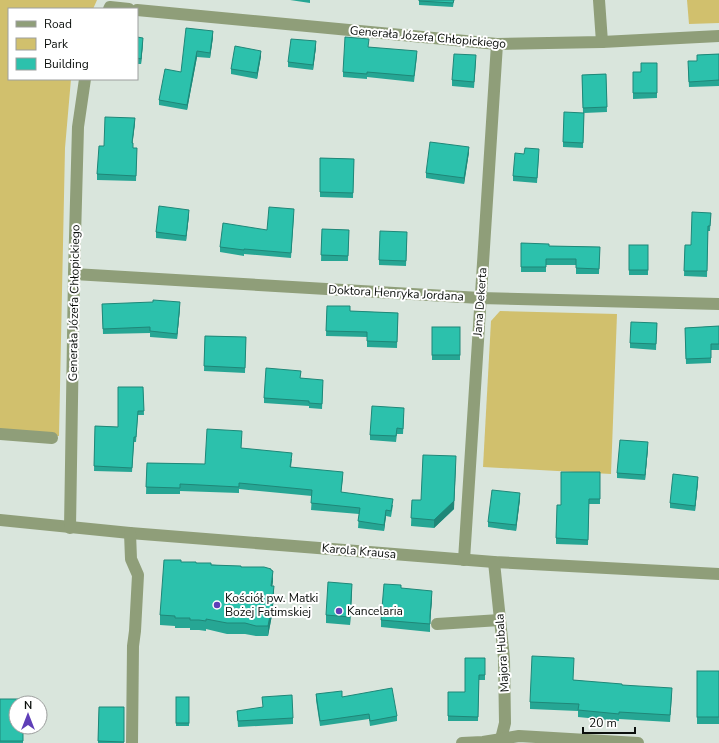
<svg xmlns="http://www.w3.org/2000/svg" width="719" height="743" font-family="'Nunito Sans',sans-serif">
	<rect width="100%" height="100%" fill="#d9e5dc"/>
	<g fill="#d1c06d">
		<polygon points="0,0 97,0 93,9 9,9 9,79 71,79 65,148 59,436 0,431"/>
		<polygon points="687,0 719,0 719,23 689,24"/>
		<polygon points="500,311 617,314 611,474 483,467 491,321"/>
	</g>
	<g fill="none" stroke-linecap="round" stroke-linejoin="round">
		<g stroke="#8f9e79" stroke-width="12">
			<polyline points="599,0 602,42"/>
			<polyline points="109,9 110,7 129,9"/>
			<polyline points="137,10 497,44 602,42 719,36"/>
			<polyline points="74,274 480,298 719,304"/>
			<polyline points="0,434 52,438"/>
			<polyline points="0,520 130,533 494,562 719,574"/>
			<polyline points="70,528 74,274 78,127 85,79"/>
			<polyline points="130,533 131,559 138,575 135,631 133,646 132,743"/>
			<polyline points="464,560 497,44"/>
			<polyline points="494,562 504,658 505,723 500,743"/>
			<polyline points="437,624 500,620"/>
			<polyline points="462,743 483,742 519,736 638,743"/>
		</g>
	</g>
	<g fill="#26a694">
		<polygon points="290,0 310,0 310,3"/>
		<polygon points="419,0 454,0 453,7 419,5"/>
		<polygon points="213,31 213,37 210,58 197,57 187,110 159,105 159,100"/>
		<polygon points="137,37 143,43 141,64 137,64"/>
		<polygon points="316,47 313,70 288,67 288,62"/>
		<polygon points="369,47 417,56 414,82 367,77 367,79 343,77 343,72"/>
		<polygon points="719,54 719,86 689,87 688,67 697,61 697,55"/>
		<polygon points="261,56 257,79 231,74 231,69"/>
		<polygon points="476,61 474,88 452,86 452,80"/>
		<polygon points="657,63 657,98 633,99 633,72 641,72"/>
		<polygon points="606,74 607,112 584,113 583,148 563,147 563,142 583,113 582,75"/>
		<polygon points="135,123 132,143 133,148 137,148 136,181 97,180 97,174 104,146"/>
		<polygon points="469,152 464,184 426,178 426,173"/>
		<polygon points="539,154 537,183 513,181 513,176"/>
		<polygon points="320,158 354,159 353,198 320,197"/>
		<polygon points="711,213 710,231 708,231 707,277 684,276 685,245 691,245"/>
		<polygon points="189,215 186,241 156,238 156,232"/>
		<polygon points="294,215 291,258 244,254 244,256 220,252 220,247 267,230"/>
		<polygon points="322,229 349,230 348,261 321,261"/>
		<polygon points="407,238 406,266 379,265 379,260"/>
		<polygon points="521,243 549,246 600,247 599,274 576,274 576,265 546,265 546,272 521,272"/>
		<rect x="629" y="245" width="19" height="30"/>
		<polygon points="102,304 180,308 177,339 150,337 150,333 103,334"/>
		<polygon points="327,306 350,311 398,313 397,348 367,347 367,337 326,336"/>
		<polygon points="657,323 656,350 630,348 630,343"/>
		<polygon points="719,326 719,350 711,350 711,363 686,364 685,328"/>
		<rect x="432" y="327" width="28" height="33"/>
		<polygon points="205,336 246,337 245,373 204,371"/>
		<polygon points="301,378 323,385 322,409 309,408 309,406 264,403 264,398"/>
		<polygon points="143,387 144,415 138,415 136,442 134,442 132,472 94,471 95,426 118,427"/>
		<polygon points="404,414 403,434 397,434 396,442 370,440 370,435"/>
		<polygon points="242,437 241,448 292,459 291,467 343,478 341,492 393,505 391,517 386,516 384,531 358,528 359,514 311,510 312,496 239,489 239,493 180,491 180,494 146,494 147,463 205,464"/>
		<polygon points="648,448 645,480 617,478 617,473"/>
		<polygon points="600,472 600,504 589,504 588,545 556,544 556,538 561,505"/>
		<polygon points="698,482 695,511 670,508 670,503"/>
		<polygon points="520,499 516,531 488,527 488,522"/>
		<polygon points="412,500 454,509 434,528 411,526"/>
		<polygon points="181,562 241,567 273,581 272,586 274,596 272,615 268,636 256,636 245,634 227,634 206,629 206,631 199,630 190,630 190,628 175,628 175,626 160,625 160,615"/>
		<polygon points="401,588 432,599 430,622 430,632 381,627 381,620"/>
		<polygon points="352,591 350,625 326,623 326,615"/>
		<polygon points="485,658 485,680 479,680 478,721 448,721 448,692 465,692"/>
		<rect x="697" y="671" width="22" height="53"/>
		<polygon points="574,680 622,685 672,695 670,722 619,719 619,721 578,717 578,711 530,709 530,702"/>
		<polygon points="316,694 342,697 397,716 397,721 370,726 369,719 320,726 316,700"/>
		<rect x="176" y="697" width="13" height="29"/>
		<polygon points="0,699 23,727 23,743 0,743"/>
		<polygon points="99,707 124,707 124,743 98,743"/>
		<polygon points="237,711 293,718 293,724 238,727"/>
	</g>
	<g fill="#1f8778">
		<polygon points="213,31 213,37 210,58 210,53"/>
		<polygon points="143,38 143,43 141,64 141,59"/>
		<polygon points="316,41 316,47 313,70 313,65"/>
		<polygon points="197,51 197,57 187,110 187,105"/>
		<polygon points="261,51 261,56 257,79 257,73"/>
		<polygon points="135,118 135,123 132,148 132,143"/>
		<polygon points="469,147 469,152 464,184 464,178"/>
		<polygon points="189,210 189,215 186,241 186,236"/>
		<polygon points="180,302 180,308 177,339 177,334"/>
		<polygon points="648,442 648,448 645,480 645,475"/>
		<polygon points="456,464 454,509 434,528 434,520"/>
		<polygon points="698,477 698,482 695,511 695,506"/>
		<polygon points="520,493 520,499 516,531 516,525"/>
		<polygon points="386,510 386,516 384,531 384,525"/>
		<polygon points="273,571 273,581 271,596 271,586"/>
		<polygon points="352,584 352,591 350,625 350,617"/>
		<polygon points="274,586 274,596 272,615 268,636 268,626"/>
		<polygon points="432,591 432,599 430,624 430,616"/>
	</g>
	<g fill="#2cc1ac" stroke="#1f8778">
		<polygon points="419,0 454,0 453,3 419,1"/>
		<polygon points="186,28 213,31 210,53 197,51 187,105 159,100 165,69 181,72"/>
		<polygon points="137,37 143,38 141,59 137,58"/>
		<polygon points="345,37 369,39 368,47 417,51 414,76 367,72 367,74 343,72"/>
		<polygon points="291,39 316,41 313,65 288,62"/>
		<polygon points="235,46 261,51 257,73 231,69"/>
		<polygon points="454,54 476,55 474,82 452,80"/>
		<polygon points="719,54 719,80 689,82 688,61 697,61 697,55"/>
		<polygon points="641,63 657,63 657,93 633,93 633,72 641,72"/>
		<polygon points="606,74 607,107 583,108 582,75"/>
		<polygon points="564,112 584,113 583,143 563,142"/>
		<polygon points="105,117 135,118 132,143 133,143 133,148 137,148 136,176 97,174 99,146 104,146"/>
		<polygon points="430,142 469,147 464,178 426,173"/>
		<polygon points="525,148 539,149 537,178 513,176 515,153 524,154"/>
		<polygon points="320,158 354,159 353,193 320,192"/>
		<polygon points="159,206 189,210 186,236 156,232"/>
		<polygon points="269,207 294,209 291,253 244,249 244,250 220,247 223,223 267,230"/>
		<polygon points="692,212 711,213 710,226 708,226 707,271 684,271 685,245 691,245"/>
		<polygon points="322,229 349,230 348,256 321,255"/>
		<polygon points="380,231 407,232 406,261 379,260"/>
		<polygon points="521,243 549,244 549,246 600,247 599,269 576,268 576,259 546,259 546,267 521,267"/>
		<rect x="629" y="245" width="19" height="25"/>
		<polygon points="153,300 180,302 177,334 150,331 150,327 103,329 102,304 153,302"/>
		<polygon points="327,306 350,306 350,311 398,313 397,342 367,341 367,332 326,331"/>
		<polygon points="631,322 657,323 656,344 630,343"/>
		<polygon points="719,326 719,344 711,344 711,358 686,359 685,328"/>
		<rect x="432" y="327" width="28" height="28"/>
		<polygon points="205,336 246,337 245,368 204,366"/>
		<polygon points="266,368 301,371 300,378 323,380 322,404 309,403 309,401 264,398"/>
		<polygon points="118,387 143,387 144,411 138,411 136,437 134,437 132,468 94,466 95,426 118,427"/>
		<polygon points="372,406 404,408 403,429 397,428 396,436 370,435"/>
		<polygon points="207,429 242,431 241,448 292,453 290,467 343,472 341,492 393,499 391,511 386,510 384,525 358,521 360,508 311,503 312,490 239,483 239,487 180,484 180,488 146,487 147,463 205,464"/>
		<polygon points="620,440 648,442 645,475 617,473"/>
		<polygon points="423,455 456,456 454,501 434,520 411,518 412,500 421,500"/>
		<polygon points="561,472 600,472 600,499 589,499 588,540 556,538 557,505 561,505"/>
		<polygon points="673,474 698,477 695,506 670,503"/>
		<polygon points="492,490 520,493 516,525 488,522"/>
		<polygon points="164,560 181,560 181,562 196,562 196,563 211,563 211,565 241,566 241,567 264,567 271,569 271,570 273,571 271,586 274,586 272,605 268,626 256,626 245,623 227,623 206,619 206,621 199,620 190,620 190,618 175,618 175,616 160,615"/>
		<polygon points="328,582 352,584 350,617 326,615"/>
		<polygon points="384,584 401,585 401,588 432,591 430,616 430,624 381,620"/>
		<polygon points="532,656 574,658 573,680 622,684 622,685 672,688 670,715 619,712 619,714 578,710 579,704 530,702"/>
		<polygon points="465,658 485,658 485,675 479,675 478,717 448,716 448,692 465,692"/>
		<rect x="697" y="671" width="22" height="46"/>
		<polygon points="392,688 397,716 370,721 369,714 320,721 316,694 342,691 342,697"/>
		<polygon points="292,695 293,718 238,721 237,711 263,707 262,697"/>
		<rect x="176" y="697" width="13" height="26"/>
		<polygon points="0,699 23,699 23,703 16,703 16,727 23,727 23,741 0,741"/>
		<polygon points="99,707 124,707 124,742 98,741"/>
	</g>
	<g fill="#5f3fb8" stroke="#fff" stroke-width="1.5">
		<circle cx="217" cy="605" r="4"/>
		<circle cx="339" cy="611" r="4"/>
	</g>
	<g text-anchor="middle" stroke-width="4" stroke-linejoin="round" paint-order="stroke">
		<g font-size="12" fill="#0b0f0c" stroke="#fff">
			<text transform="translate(428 37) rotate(5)" y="4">Generała Józefa Chłopickiego</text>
			<text transform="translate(396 293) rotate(3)" y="4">Doktora Henryka Jordana</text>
			<text transform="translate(480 302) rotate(-86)" y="4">Jana Dekerta</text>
			<text transform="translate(74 303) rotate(-89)" y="4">Generała Józefa Chłopickiego</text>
			<text transform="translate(359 551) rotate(5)" y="4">Karola Krausa</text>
			<text transform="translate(502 653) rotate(-94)" y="4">Majora Hubala</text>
		</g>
		<g font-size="12" fill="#0b0f0c" stroke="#fff" text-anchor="start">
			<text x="225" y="602">Kościół pw. Matki<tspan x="225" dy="14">Bożej Fatimskiej</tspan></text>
			<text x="347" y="615">Kancelaria</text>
		</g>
	</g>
	<rect x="8" y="8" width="130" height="72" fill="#ffffff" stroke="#9d9f9e"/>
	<rect x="16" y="21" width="20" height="6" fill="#8f9e79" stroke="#9d9f9e"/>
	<text x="44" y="28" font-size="12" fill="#0b0f0c">Road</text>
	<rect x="16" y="38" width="20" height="12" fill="#d1c06d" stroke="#9d9f9e"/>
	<text x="44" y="48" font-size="12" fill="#0b0f0c">Park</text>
	<rect x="16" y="58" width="20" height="12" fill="#2cc1ac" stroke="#9d9f9e"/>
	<text x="44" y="68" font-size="12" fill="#0b0f0c">Building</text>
	<g transform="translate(28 715)"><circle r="19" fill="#ffffff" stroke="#9d9f9e"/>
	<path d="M0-3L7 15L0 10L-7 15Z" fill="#5f3fb8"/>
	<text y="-6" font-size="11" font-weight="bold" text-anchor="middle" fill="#0b0f0c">N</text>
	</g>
	<path d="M583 727v6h52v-6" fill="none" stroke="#0b0f0c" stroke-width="2"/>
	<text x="589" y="727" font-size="12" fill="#0b0f0c" stroke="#ffffff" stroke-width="3" paint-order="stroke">20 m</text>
</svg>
